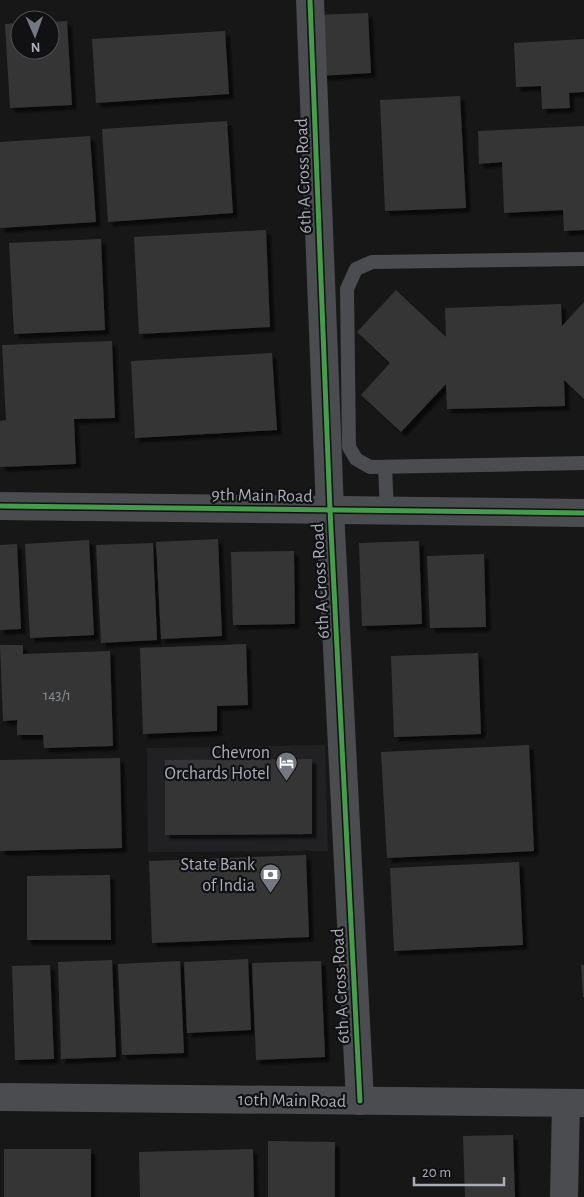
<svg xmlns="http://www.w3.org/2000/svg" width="584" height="1197" font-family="'Alegreya Sans',sans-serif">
	<defs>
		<filter id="shadow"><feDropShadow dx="4.5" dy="4.5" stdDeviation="1" flood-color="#0009"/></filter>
	</defs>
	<rect width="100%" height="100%" fill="#171717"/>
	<polygon fill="#212123" points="325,745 328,851 148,852 147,748"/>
	<g fill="#353536" filter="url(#shadow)">
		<polygon points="368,13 371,73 319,76 316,15"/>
		<polygon points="67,21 72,105 10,108 5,24 20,23 20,50 50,50 50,22"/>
		<polygon points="225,31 229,94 96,103 92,39"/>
		<polygon points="584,39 584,92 569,93 570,108 542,109 541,86 516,87 514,43"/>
		<polygon points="460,96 466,208 385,211 380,100"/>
		<polygon points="227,121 233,213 108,222 102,129"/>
		<polygon points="584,126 584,230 564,231 563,210 504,213 502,162 479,164 478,131"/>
		<polygon points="90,136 96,222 0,228 0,142"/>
		<polygon points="266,230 270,327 139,334 134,237"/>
		<polygon points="101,239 105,330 14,334 9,243"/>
		<polygon points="396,290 446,337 445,308 561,304 562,326 584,302 584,399 564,380 565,406 447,409 446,384 401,432 361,395 390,363 357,332"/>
		<polygon points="112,341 115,418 74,419 76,464 0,467 0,421 6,420 2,345"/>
		<polygon points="272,353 277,430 135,438 131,361"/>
		<polygon points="218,539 222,636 161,639 156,542"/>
		<polygon points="89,540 94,635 30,638 25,544"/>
		<polygon points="419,541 422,624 362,626 359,543"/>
		<polygon points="153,543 157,640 101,643 96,545"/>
		<polygon points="17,544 21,629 0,630 0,545"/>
		<polygon points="294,551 295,624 233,625 231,552"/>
		<polygon points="484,554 486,627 430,628 427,556"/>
		<polygon points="246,644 248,705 217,706 217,731 143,734 140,648"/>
		<polygon points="0,645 23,645 23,654 110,651 113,746 44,748 43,735 17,735 17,720 3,721"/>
		<polygon points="478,653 481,734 394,737 391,656"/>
		<polygon points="529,745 534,851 387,858 381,752"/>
		<polygon points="120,758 122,848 0,851 0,760"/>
		<polygon points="312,759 312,834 165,835 165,760"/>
		<polygon points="306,855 309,937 152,943 149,861"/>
		<polygon points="519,862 523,945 394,951 390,868"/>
		<polygon points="110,875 111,940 27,940 27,876"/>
		<polygon points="248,959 251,1030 187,1033 184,962"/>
		<polygon points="112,960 116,1057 61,1059 58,962"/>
		<polygon points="180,961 184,1053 122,1055 118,964"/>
		<polygon points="321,961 325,1057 256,1060 252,963"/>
		<polygon points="50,965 54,1059 15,1060 12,966"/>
		<polygon points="581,965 584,965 584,997 583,997"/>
		<polygon points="513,1135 515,1197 465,1197 463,1136"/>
		<polygon points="268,1141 335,1142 335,1197 268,1197"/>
		<rect x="4" y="1149" width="87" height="48"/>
		<polygon points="253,1149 254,1197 140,1197 139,1152"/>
	</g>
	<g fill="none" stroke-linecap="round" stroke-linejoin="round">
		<g stroke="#4b4c50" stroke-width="14">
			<polyline points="584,259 372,262 356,269 347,289 349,447 356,459 370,467 584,463"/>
			<polyline points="385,467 387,511"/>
		</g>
		<g stroke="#4b4c50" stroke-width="28">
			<polyline points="310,0 330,510 360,1101"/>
			<polyline points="0,506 584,513"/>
			<polyline points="564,1197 566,1103"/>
		</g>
		<polyline stroke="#4b4c50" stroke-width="28" points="0,1097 584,1103"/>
		<defs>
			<g id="cycleway">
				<polyline points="310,0 330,510 360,1101"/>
				<polyline points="0,506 584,513"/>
			</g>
		</defs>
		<use href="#cycleway" stroke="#111113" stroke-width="8"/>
		<use href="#cycleway" stroke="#469c4c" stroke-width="5"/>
	</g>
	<defs>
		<symbol id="hotel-pin" viewBox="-11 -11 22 30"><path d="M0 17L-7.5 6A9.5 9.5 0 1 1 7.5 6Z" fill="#757880" stroke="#111113"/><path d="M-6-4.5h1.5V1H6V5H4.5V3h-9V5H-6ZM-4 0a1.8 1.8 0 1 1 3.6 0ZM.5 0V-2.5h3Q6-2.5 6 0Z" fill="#fff"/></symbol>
		<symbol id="bank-pin" viewBox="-11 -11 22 30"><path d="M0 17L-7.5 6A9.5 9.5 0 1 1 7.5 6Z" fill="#757880" stroke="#111113"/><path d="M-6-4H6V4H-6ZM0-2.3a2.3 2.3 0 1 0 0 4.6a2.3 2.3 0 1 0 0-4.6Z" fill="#fff"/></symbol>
	</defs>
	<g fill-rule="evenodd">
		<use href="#hotel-pin" x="274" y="750" width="25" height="34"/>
		<use href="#bank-pin" x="258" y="862" width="25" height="34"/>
	</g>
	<g text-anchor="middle" stroke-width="4.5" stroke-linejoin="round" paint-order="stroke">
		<g font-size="15" fill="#8b8f98">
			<text x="57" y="700">143/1</text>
		</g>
		<g font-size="18" fill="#a8adb8" stroke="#111113">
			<text transform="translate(303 176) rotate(-92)" y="6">6th A Cross Road</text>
			<text transform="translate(262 495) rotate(1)" y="6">9th Main Road</text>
			<text transform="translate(320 581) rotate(-93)" y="6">6th A Cross Road</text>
			<text transform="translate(340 986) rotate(-93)" y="6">6th A Cross Road</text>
			<text transform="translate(292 1100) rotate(1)" y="6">10th Main Road</text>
		</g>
		<g font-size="18" fill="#a8adb8" stroke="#111113" text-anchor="end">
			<text x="270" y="758">Chevron<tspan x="270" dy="21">Orchards Hotel</tspan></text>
			<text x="255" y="870">State Bank<tspan x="255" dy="21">of India</tspan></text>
		</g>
	</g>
	<g transform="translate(35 35) rotate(178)"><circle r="24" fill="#111113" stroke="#4d4f55"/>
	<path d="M0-4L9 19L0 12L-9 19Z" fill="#757880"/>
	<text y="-8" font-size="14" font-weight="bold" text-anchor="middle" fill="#a8adb8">N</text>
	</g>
	<path d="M414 1177v8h90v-8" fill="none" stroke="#a8adb8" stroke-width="2.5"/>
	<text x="422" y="1177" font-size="15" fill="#a8adb8" stroke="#111113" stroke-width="4" paint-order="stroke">20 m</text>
</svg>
